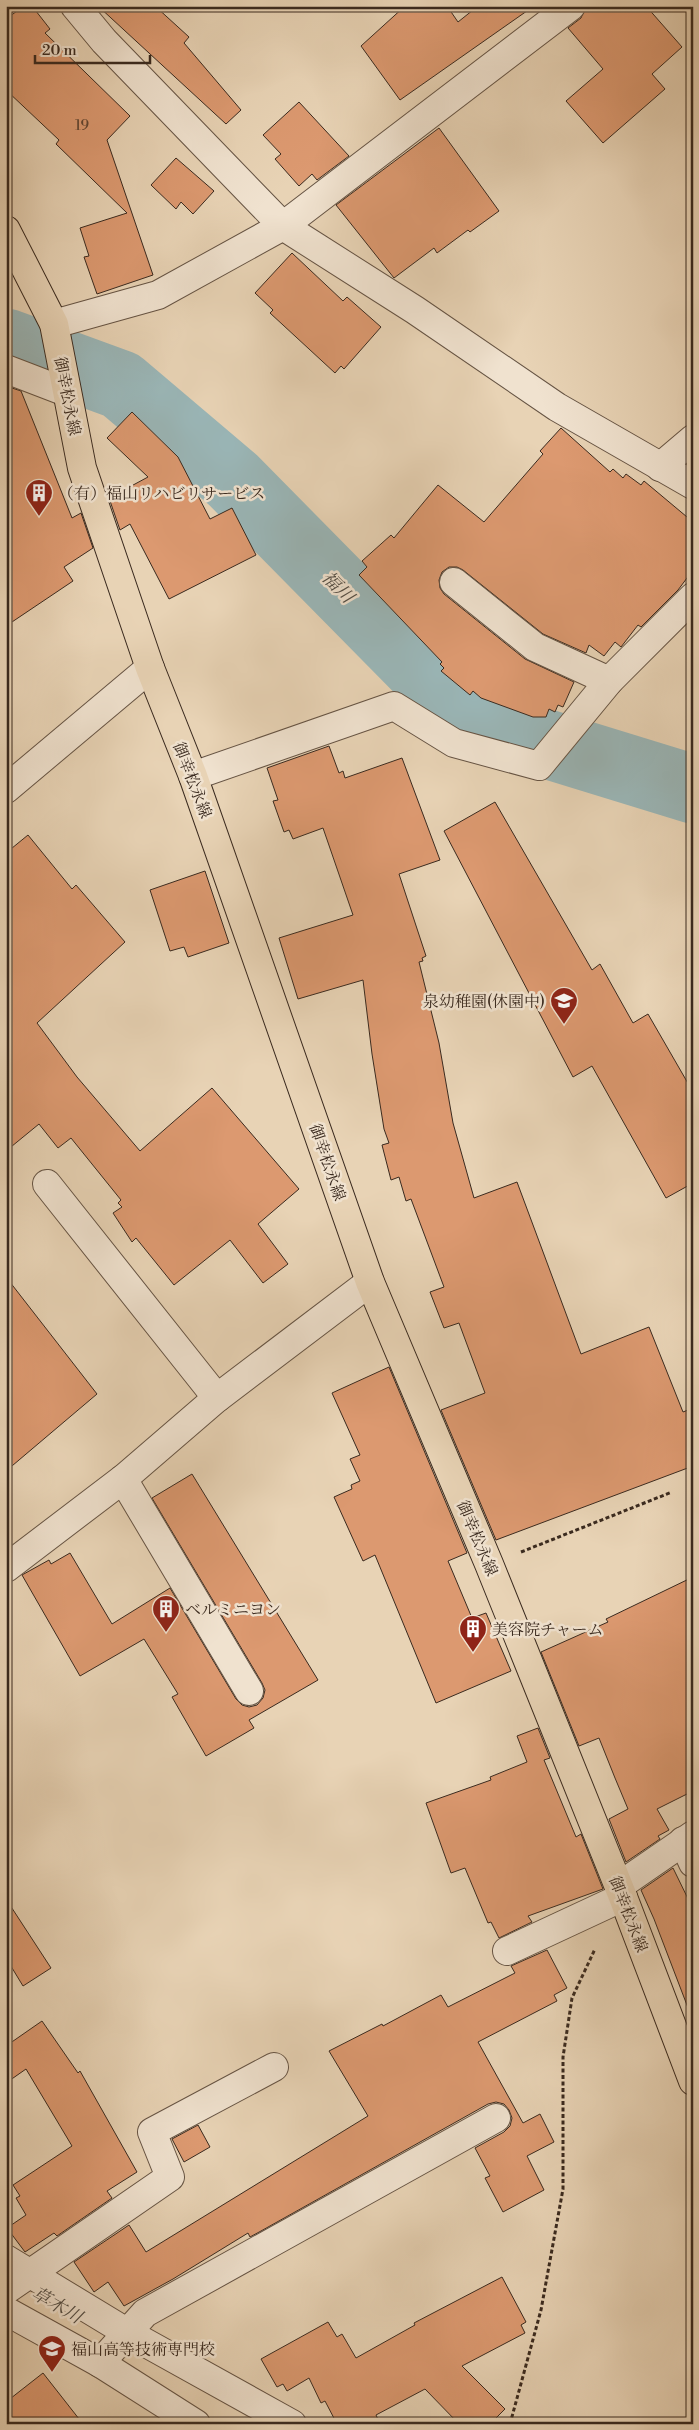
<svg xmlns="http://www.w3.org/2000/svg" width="699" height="2430" font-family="'Libre Bodoni','Noto Serif JP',serif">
	<rect width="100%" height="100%" fill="#e8d3b5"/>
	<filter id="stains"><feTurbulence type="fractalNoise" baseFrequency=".004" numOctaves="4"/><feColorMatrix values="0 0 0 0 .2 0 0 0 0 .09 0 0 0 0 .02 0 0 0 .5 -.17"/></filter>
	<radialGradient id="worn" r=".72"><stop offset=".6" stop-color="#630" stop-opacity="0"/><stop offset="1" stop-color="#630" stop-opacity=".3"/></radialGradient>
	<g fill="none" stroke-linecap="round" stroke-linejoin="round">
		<polyline stroke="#9ab6b7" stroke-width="69" points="6,343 121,385 233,480 445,695 485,725 693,789"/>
	</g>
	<g fill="#dc9970" stroke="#3a2a1f">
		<polygon points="24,6 32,6 50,29 45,33 130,116 107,140 153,275 97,294 84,257 89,256 80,228 127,213 56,144 59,140 6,90 6,19"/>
		<polygon points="98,6 155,6 189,37 184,43 241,110 226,124"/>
		<polygon points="405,6 447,6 458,22 478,6 534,6 400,100 361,46"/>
		<polygon points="586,6 646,6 682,47 652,74 665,89 603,143 566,101 603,69 568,28 581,18"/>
		<polygon points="299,102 349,156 317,180 312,174 299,186 275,159 281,154 263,135"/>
		<polygon points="439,128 499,211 470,232 468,230 437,253 434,248 394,278 336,205"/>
		<polygon points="176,158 214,191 193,214 181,202 176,209 151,185"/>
		<polygon points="292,253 343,301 347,297 381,327 344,369 341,366 335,373 270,313 273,310 255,293"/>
		<polygon points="6,386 21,391 72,518 81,513 93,548 64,567 73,581 6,626"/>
		<polygon points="132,412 178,457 210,519 232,508 256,555 169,599 130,524 120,530 109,498 148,477 107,438"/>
		<polygon points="561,428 610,472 613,469 623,478 626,474 641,485 644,481 693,522 693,570 678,590 641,627 638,625 621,647 615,642 604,656 589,645 586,653 543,634 463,570 457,567 449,567 442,572 439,580 440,588 444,594 525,659 574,682 563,707 558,705 555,712 549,709 546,717 533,717 481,698 473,691 470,695 441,671 444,668 440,664 442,662 359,575 367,567 362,561 391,535 394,538 438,485 484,522 543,454 540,451"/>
		<polygon points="329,746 339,773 343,771 345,778 402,758 440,860 399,874 426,956 422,958 423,961 419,962 439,1043 453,1123 474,1198 517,1182 581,1354 649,1327 683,1412 693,1408 693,1466 496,1540 441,1410 485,1393 459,1323 444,1328 430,1292 444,1287 411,1199 406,1201 399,1177 391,1180 382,1145 389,1143 384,1129 372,1054 363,980 298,999 279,938 353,915 323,828 293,839 289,830 284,832 273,801 278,800 267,768"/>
		<polygon points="495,802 592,970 600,964 633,1023 648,1014 693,1092 693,1183 666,1198 592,1066 573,1077 444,831"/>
		<polygon points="28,835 72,889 76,885 125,942 37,1023 77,1077 140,1151 212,1088 299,1189 258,1224 288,1264 263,1283 230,1240 174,1285 136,1238 132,1242 113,1213 122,1207 118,1203 121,1200 71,1138 58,1148 39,1124 6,1151 6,853"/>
		<polygon points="205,871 229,943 188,957 184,947 170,951 150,890"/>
		<polygon points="6,1277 97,1394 6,1471"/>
		<polygon points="389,1367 467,1553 448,1561 472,1618 486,1613 511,1671 436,1703 375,1555 363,1561 334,1497 352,1489 351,1485 360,1481 350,1459 360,1455 332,1393"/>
		<polygon points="192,1474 318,1680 249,1720 254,1728 206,1756 172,1697 178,1694 144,1639 80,1676 22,1575 49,1560 51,1564 70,1553 112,1624 170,1588 236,1699 242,1705 249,1707 257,1705 263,1698 265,1690 262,1683 152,1498"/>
		<polygon points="693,1577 693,1791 657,1809 669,1830 658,1836 660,1839 626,1862 609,1819 628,1809 615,1778 599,1738 579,1746 541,1652 608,1622 606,1619"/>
		<polygon points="538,1728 550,1758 544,1760 576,1837 581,1834 603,1889 528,1916 532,1922 499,1938 491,1922 488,1923 465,1868 451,1873 426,1803 491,1780 490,1777 527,1762 517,1736"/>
		<polygon points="673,1868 693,1909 693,2013 690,2013 654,1919 641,1890"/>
		<polygon points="6,1899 51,1968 23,1986 6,1958"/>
		<polygon points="547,1950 567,1988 554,1995 557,2001 478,2042 523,2123 540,2114 554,2142 527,2156 544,2190 503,2212 485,2178 490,2176 475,2148 504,2132 510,2126 512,2118 509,2110 504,2104 496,2102 488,2104 261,2231 250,2237 248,2233 173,2279 124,2306 108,2282 94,2292 74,2262 129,2225 146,2252 368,2116 329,2051 382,2024 383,2026 441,1995 448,2007 515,1973 511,1966"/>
		<polygon points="42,2021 78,2073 80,2071 137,2172 107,2191 112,2198 57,2236 54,2233 25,2252 7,2228 26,2215 16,2198 20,2196 13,2185 72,2146 26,2069 6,2083 6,2046"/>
		<polygon points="198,2125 210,2147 184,2162 172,2139"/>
		<polygon points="502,2277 526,2322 521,2325 525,2333 462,2366 505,2409 490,2424 459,2424 425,2389 376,2415 380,2424 337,2424 325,2401 321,2403 309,2378 287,2391 283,2384 277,2387 261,2359 328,2322 337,2337 342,2334 356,2358 415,2325 414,2323"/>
		<polygon points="43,2373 83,2424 6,2424 6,2402"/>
	</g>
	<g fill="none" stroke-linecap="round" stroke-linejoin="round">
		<defs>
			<g id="minor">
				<polyline points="75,6 104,41 283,226 415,310 557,407 693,485"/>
				<polyline points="54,324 158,295 283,226 571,6"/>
				<polyline points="6,369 66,392"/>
				<polyline points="660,467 693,439"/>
				<polyline points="454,582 535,647 609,681"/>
				<polyline points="193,776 394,706 454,743 539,766 609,681 693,597"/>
				<polyline points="6,789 150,668"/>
				<polyline points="47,1184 217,1398"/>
				<polyline points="123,1479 249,1691"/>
				<polyline points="6,1568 123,1479 217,1398 370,1282"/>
				<polyline points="683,1841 693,1863"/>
				<polyline points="619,1886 693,1835"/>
				<polyline points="507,1951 623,1897"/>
				<polyline points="6,2259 128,2333 292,2424"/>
				<polyline points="6,2290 170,2177 152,2132 274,2067"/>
				<polyline points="6,2311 100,2363 196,2424"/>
				<polyline points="100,2363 145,2313 496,2118"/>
			</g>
			<polyline id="major" points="6,230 54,324 82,468 150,668 193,776 370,1282 489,1564 623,1897 693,2081"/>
		</defs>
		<use href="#minor" stroke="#665444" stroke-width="30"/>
		<use href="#major" stroke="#3a2a1f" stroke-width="30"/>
		<g stroke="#3a2a1f" stroke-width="3" stroke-dasharray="4 2.5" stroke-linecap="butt">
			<polyline points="521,1552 672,1492"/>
			<polyline points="510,2424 541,2310 563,2189 563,2057 572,1998 595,1949"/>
		</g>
		<use href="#minor" stroke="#f0e2cf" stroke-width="28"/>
		<use href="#major" stroke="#e8d3b5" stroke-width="28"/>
	</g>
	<defs>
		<symbol id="building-pin" viewBox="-11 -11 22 30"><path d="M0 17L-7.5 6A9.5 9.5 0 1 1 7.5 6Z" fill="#8f2418" stroke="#f0e2cf"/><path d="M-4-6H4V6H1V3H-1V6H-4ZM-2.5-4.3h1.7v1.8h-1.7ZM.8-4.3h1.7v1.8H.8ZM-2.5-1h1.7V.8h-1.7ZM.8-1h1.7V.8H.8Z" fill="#fff"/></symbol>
		<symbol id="school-pin" viewBox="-11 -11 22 30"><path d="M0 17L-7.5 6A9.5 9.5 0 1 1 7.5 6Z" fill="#8f2418" stroke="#f0e2cf"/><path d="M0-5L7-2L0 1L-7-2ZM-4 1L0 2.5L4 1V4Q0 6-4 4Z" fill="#fff"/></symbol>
	</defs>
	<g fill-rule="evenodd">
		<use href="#building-pin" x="23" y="477" width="32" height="43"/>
		<use href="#school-pin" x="548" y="985" width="32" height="43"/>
		<use href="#building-pin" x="150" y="1593" width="32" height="43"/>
		<use href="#building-pin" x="457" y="1613" width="32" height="43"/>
		<use href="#school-pin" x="36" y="2333" width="32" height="43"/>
	</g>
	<g text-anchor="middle" stroke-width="5" stroke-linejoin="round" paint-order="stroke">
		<g font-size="14" fill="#624633">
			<text x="82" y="130">19</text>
		</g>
		<g font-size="16" fill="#3a2a1f" stroke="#f0e2cf">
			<text transform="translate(68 396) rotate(79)" y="6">御幸松永線</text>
			<text transform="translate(193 780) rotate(69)" y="6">御幸松永線</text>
			<text transform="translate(328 1162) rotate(71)" y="6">御幸松永線</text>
			<text transform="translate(478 1538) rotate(67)" y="6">御幸松永線</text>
			<text transform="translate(629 1914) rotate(69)" y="6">御幸松永線</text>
		</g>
		<g font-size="16" fill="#3a2a1f" stroke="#f0e2cf" text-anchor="start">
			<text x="58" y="499">（有）福山リハビリサービス</text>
			<text x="545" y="1007" text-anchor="end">泉幼稚園(休園中)</text>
			<text x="185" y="1615">ベルミニヨン</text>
			<text x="492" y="1635">美容院チャーム</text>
			<text x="71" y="2355">福山高等技術専門校</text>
		</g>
		<g font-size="18" font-style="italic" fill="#524d45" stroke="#f0e2cf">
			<text transform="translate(338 587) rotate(45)" y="6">福川</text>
			<text transform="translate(57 2305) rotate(30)" y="6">草木川</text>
		</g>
	</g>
	<rect width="699" height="2430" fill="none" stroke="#e8d3b5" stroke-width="25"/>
	<rect x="8" y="8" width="684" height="2415" fill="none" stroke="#3a2a1f" stroke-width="2.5"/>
	<rect x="12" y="12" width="674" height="2405" fill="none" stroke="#3a2a1f"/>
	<path d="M35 55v8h115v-8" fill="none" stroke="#3a2a1f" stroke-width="2.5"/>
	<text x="42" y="55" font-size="15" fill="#3a2a1f" stroke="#f0e2cf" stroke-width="4" paint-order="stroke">20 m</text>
	<rect width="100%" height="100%" filter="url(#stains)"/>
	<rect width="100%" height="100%" fill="url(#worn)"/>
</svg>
